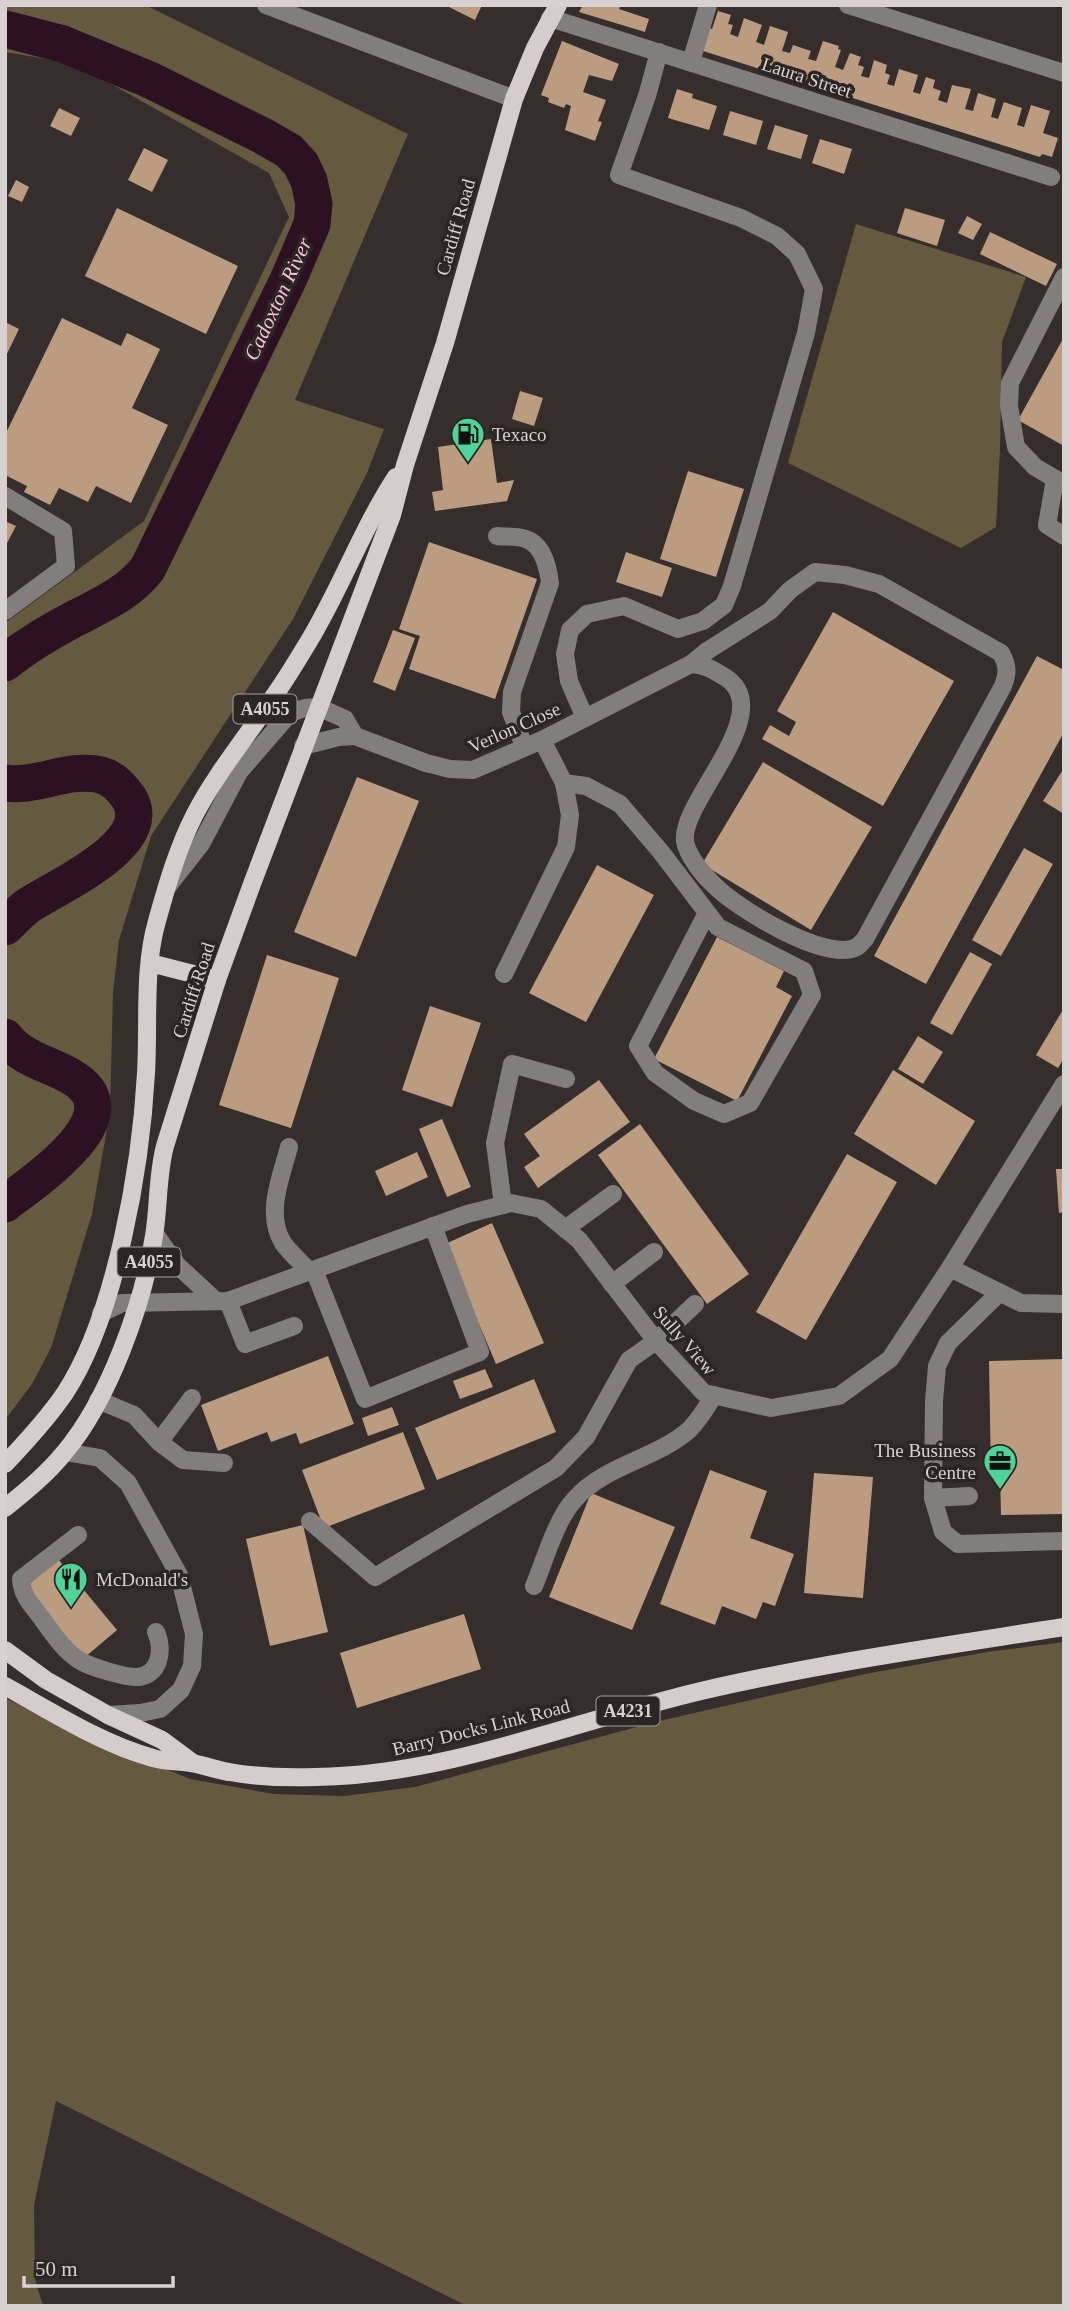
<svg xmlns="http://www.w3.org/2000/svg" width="1069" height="2311" font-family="Georgia,serif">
	<rect width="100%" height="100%" fill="#352e2c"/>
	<g fill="#65593f">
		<polygon points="5,5 145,5 408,134 295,400 384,429 367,473 293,619 151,836 119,940 113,993 110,1112 92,1214 51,1348 32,1384 5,1420 5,623 144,521 289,217 269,173 76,64 5,52"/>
		<polygon points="856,224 1026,277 1002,342 1000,450 996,527 961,548 788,463"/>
		<polygon points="1064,1642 1064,2306 467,2306 56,2101 34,2205 35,2279 43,2306 5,2306 5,1698 72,1730 190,1779 274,1794 344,1796 415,1787 655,1722 865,1674 987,1652"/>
	</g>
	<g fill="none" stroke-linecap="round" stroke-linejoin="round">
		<g stroke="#2d1021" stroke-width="37">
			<path d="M5,29L63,44L150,80L263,136L289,151L301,164L309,181L314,204L312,224L289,278L148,568C129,593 103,604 76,618C51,631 27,645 5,663"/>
			<path d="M5,783C36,788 69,767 101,775C113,778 122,788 129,798C157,844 56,887 29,905C20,911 13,920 5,927"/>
			<path d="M5,1037C22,1059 47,1063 70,1076C138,1114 35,1180 5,1204"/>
		</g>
	</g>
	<g fill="#bc9c81">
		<polygon points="445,5 482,5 475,20"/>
		<polygon points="583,5 621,5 619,9 649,19 645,32 579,12"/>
		<polygon points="718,11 731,15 728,24 733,25 730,34 738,37 744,18 762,25 756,42 764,45 770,26 788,32 782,51 790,53 793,45 811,51 808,59 816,61 823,41 839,46 838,49 841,50 835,67 838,68 843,70 850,53 861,57 858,65 864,67 861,76 869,78 874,60 887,65 885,73 890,75 887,84 894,86 899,69 918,75 913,92 920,94 926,77 935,80 933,88 941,91 938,100 947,103 952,85 971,89 965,109 973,111 978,93 996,99 991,117 995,118 998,119 1004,102 1022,108 1017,125 1024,127 1031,105 1050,111 1043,133 1058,138 1052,157 1042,154 1040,157 700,50 707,27 712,29"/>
		<polygon points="562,41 619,64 612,81 589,75 583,92 606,100 598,121 602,122 595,141 565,130 571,106 566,104 564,108 548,102 549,98 541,95"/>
		<polygon points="677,89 693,94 692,98 717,106 709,130 668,118"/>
		<polygon points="59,108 80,118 71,136 50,126"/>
		<polygon points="730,111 763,121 756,145 723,135"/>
		<polygon points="775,125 808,135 801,159 767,149"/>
		<polygon points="820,139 852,149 844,174 812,163"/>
		<polygon points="144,148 168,160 152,192 128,180"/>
		<polygon points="16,180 29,187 22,202 8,196"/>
		<polygon points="117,208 238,266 206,334 85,276"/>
		<polygon points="905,208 945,220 937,246 897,233"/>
		<polygon points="967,216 982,224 973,240 958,233"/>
		<polygon points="990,232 1057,264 1046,286 980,254"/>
		<polygon points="62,318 121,346 127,333 160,349 132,408 168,425 131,503 96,486 88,502 59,488 50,505 24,492 27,486 5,475 5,435"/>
		<polygon points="5,322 19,329 5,358"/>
		<polygon points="1064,337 1064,446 1018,420"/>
		<polygon points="520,391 543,398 534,426 512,419"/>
		<polygon points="491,439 497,483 514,480 507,501 435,511 432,492 443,490 438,447"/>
		<polygon points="688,471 744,489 716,577 660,559"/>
		<polygon points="5,521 16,526 5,547"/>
		<polygon points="429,542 537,579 495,699 409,669 420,636 399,629"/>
		<polygon points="626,552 672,568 662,597 616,582"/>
		<polygon points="833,612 954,681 883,806 762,739 770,725 789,736 796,722 777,711"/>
		<polygon points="393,630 415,638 395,691 373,682"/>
		<polygon points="1037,656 1064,670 1064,732 926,984 874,956"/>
		<polygon points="763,762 872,827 811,930 702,864"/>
		<polygon points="1064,768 1064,814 1043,801"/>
		<polygon points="357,777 419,801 356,957 294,932"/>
		<polygon points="1024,848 1053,864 1001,956 972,940"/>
		<polygon points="597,865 654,895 586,1022 529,993"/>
		<polygon points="717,937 784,971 776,987 792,996 737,1101 654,1059"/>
		<polygon points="970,952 992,964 952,1035 930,1023"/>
		<polygon points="267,955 339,978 291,1128 219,1105"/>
		<polygon points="430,1006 481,1023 452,1107 402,1090"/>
		<polygon points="1064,1008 1064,1058 1058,1068 1036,1055"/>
		<polygon points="918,1036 943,1052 923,1084 898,1069"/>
		<polygon points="893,1070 975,1121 936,1185 854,1134"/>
		<polygon points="599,1080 630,1122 538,1188 524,1167 540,1156 524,1134"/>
		<polygon points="442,1119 471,1187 447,1197 419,1129"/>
		<polygon points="640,1124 749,1274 707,1304 598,1155"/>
		<polygon points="417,1152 428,1177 386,1196 375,1171"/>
		<polygon points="847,1154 897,1182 806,1340 756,1312"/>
		<polygon points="1056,1169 1064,1169 1064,1212 1059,1213"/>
		<polygon points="492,1223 544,1343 496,1364 445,1244"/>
		<polygon points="328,1356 354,1424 300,1444 296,1433 271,1442 267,1432 218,1451 201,1405"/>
		<polygon points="1064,1359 1064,1514 1001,1515 1000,1475 991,1476 989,1361"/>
		<polygon points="485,1369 493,1387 460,1399 453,1381"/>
		<polygon points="534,1379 556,1432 437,1480 415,1428"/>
		<polygon points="392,1407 399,1425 368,1436 362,1418"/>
		<polygon points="403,1432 425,1489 324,1528 302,1470"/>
		<polygon points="710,1470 767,1491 750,1538 794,1554 775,1606 763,1602 756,1619 722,1606 715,1625 660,1604"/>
		<polygon points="814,1473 873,1477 863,1598 804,1593"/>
		<polygon points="591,1493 675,1527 632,1630 549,1597"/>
		<polygon points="303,1525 328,1632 270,1646 246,1539"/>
		<polygon points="58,1559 117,1630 84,1658 25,1588"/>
		<polygon points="464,1614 481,1669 357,1708 340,1653"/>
	</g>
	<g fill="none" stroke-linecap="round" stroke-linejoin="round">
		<g stroke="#827e7e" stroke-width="18">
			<polyline points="266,5 514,99"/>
			<polyline points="848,5 1064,73"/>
			<polyline points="550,18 1051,177"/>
			<polyline points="691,62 708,5"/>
			<polyline points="1064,277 1010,383 1009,406 1016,447 1035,467 1064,484"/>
			<polyline points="1055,479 1047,525 1064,536"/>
			<polyline points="5,496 63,531 66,566 5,611"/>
			<path d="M497,536C506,537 518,536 526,539C543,545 548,567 550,583L512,692L511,712L524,746"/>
			<polyline points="585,718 569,681 565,654 570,630 587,614 624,606 678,629 703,621 724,605 732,586 806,333 814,289 797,254 777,236 741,218 619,175 647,96 659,52"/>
			<polyline points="542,740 564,783 586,786 620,804 661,852 718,927 804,971 812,995 750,1103 724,1114 694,1101 655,1073 638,1046 707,913"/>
			<path d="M303,746L339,737L355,736L426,763L450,769L473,770L542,740L691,664L707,651L770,611L790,590L815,572L845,575L879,584L1001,653C1008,666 1008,673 1003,686L865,939C862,942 860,945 857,947C826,963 736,908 714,885C703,875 687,855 685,841C680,801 779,712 725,677C713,670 706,665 691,664"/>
			<polyline points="168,886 201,844 239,772 290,713 305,708 318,707 345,719 355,736"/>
			<polyline points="504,974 566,847 570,815 564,783"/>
			<path d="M289,1147C281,1178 265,1213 283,1243C290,1253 301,1262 309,1271"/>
			<polyline points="503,1205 495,1143 512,1064 566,1079"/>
			<polyline points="565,1229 613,1194"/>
			<polyline points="155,1234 177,1265 216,1301"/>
			<polyline points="950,1268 1021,1303 1064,1304"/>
			<polyline points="314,1270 365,1399 480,1352 433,1226"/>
			<polyline points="612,1284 654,1252"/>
			<polyline points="998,1294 948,1343 937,1366 934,1401 933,1498 943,1532 958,1544 1064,1541"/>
			<polyline points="228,1301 245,1344 294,1326"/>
			<polyline points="101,1313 122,1303 228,1301 467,1214 511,1203 541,1209 579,1240 656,1341 704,1393 771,1408 839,1396 890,1359 950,1268 1064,1084"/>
			<polyline points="98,1400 134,1415 159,1442 183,1460 224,1463"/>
			<polyline points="159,1442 192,1398"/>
			<polyline points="65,1452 100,1458 128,1483 179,1575 194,1634 192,1666 181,1690 160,1709 140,1713 108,1715"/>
			<polyline points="933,1498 969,1496"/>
			<polyline points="310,1521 375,1577 556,1468 586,1437 629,1360 656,1341 695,1304"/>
			<path d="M78,1535L21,1579C22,1595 30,1603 40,1616C51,1631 63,1650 79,1660C90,1667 124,1677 136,1677C160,1677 164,1649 156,1632"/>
			<path d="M534,1586C545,1560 556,1519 575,1499C605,1465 656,1459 689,1430C699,1420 707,1407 714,1395"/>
		</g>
		<g stroke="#d5cccd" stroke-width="18">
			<polyline points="150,963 217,980"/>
			<path d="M5,1464C26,1442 48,1418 65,1393C116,1315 141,1166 146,1073C149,1023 143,970 157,921C167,885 178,847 195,814C217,772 248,735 274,696C287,678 298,659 309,641C341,588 362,529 396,477"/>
			<path d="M5,1508C26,1491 47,1474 64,1453C109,1400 143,1304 154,1236C159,1206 157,1176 165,1146L217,980L252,884L392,515L405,465L445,343L514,99L535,48L558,5"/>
			<polyline points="5,1650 46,1680 108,1715 162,1740 193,1763"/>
			<path d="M5,1686C52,1712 102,1744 153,1758C165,1762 179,1761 191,1763C204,1765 216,1770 229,1772C257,1777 288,1778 316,1777C449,1775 574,1721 701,1691C821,1663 943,1646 1064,1627"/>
		</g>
	</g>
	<defs>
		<symbol id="fuel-pin" viewBox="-11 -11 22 30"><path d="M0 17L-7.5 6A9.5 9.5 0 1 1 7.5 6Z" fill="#4ed399" stroke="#2b2523"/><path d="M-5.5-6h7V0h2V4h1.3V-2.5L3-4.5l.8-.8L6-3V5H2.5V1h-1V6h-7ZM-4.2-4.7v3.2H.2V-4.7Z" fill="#111"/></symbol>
		<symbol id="office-pin" viewBox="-11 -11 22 30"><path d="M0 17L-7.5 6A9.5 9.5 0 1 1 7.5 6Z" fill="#4ed399" stroke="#2b2523"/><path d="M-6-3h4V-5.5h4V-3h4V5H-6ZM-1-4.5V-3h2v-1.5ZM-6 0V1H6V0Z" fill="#111"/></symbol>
		<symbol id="restaurant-pin" viewBox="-11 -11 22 30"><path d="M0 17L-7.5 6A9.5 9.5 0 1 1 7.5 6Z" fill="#4ed399" stroke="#2b2523"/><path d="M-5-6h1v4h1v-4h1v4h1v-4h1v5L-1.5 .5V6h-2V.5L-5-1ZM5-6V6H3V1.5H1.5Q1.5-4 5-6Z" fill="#111"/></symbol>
	</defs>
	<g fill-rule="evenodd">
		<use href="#fuel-pin" x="449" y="415" width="38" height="52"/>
		<use href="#office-pin" x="981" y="1442" width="38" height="52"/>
		<use href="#restaurant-pin" x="52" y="1560" width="38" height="52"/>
	</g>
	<g text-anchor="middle" stroke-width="7" stroke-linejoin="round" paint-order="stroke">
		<g fill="#2b2523" stroke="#a39e9d" stroke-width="2">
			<rect x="233.5" y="694.5" width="63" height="29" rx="5"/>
			<rect x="117.5" y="1247.5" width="63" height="29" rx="5"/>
			<rect x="596.5" y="1696.5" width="63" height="29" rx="5"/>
		</g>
		<g font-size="18" font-weight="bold" fill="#d7d2d1">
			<text x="265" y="715">A4055</text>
			<text x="149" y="1268">A4055</text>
			<text x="628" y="1717">A4231</text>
		</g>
		<g font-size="19" fill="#d7d2d1" stroke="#2b2523">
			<text transform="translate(807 77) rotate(18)" y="7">Laura Street</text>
			<text transform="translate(455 227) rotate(-74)" y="7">Cardiff Road</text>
			<text transform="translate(514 727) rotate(-24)" y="7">Verlon Close</text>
			<text transform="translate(193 990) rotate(-72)" y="7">Cardiff Road</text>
			<text transform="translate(685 1340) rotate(49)" y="7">Sully View</text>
			<text transform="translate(481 1727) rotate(-14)" y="7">Barry Docks Link Road</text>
		</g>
		<g font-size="19" fill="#d7d2d1" stroke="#2b2523" text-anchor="start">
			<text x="492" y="441">Texaco</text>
			<text x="976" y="1457" text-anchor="end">The Business<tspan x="976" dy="22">Centre</tspan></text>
			<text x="96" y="1586">McDonald's</text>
		</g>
		<g font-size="21" font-style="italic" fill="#febedf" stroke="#2b2523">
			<text transform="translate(278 299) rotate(-65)" y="7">Cadoxton River</text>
		</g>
	</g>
	<rect width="1069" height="2311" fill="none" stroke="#d7d2d1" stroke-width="14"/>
	<path d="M24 2276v10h149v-10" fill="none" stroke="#d7d2d1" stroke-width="3.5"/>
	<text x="35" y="2276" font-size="21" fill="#d7d2d1" stroke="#2b2523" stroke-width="5" paint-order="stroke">50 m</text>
</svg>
